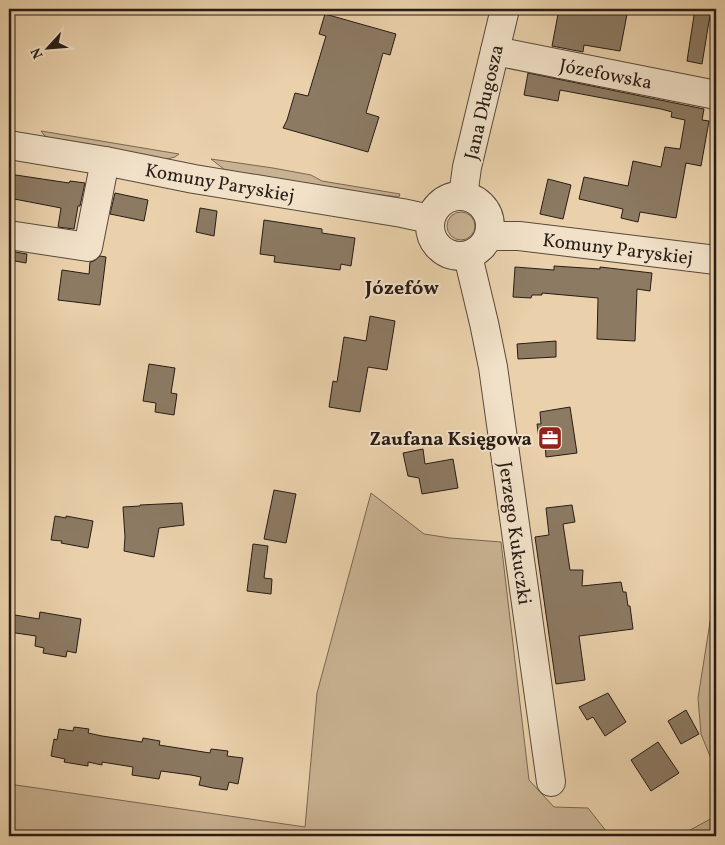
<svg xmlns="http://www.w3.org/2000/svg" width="725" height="845" font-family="Vollkorn,serif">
	<rect width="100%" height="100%" fill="#ead1ab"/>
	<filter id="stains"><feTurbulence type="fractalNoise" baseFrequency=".004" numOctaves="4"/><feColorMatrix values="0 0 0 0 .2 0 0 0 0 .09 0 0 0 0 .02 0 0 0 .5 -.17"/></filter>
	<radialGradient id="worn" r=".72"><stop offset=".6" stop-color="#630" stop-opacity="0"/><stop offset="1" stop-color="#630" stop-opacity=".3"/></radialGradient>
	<g fill="#c9b292" stroke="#786754">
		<polygon points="41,131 179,154 175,157 163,160 50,140 44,135"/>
		<polygon points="211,159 273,168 311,175 322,181 400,194 399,197 383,195 356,195 290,181 225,170"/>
		<circle cx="461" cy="226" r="14"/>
		<polygon points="371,493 424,534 450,538 501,542 529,780 554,807 588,808 610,836 9,836 9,784 305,827 317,693"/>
		<polygon points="716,584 716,771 701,734 698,698"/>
		<polygon points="716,816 716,836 679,836"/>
	</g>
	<g fill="#8c7a63" stroke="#271c16">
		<polygon points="559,9 628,9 620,51 584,45 583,52 552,46"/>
		<polygon points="695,9 711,9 702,64 687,61"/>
		<polygon points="325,14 396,34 390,55 383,53 366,113 379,117 368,152 283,128 287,120 295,93 308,96 326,36 319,34"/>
		<polygon points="528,73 704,109 702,120 709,121 701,166 686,163 676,218 640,212 638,222 621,218 623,209 579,199 584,177 628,186 633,161 661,167 665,147 680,149 685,120 671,117 672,112 661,109 560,90 558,101 524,95"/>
		<polygon points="9,174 69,183 70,181 85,183 80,206 78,206 74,229 58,227 61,208 9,198"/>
		<polygon points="548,179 571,185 563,219 540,214"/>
		<polygon points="115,193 148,200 144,221 110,214"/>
		<polygon points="200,208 217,211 214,236 196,232"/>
		<polygon points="264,220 322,229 322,233 355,238 351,266 341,264 340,270 274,262 275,256 260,254"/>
		<polygon points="9,251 27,254 26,263 9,260"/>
		<polygon points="100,256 106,257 100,305 58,300 62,270 89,274 90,262 94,261"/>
		<polygon points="554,266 600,269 600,267 652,273 650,291 637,289 635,341 597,339 598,298 542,293 542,295 532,295 531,298 513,297 515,267 554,270"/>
		<polygon points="370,316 395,321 387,370 368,367 360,412 329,407 333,381 337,382 344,337 366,341"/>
		<polygon points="556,341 556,357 518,359 517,344"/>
		<polygon points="149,364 175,368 171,393 177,394 174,415 155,412 156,403 143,401"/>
		<polygon points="570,407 577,453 546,457 545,445 540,446 537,424 541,424 540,412"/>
		<polygon points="423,449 425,464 453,459 458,488 422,494 419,478 408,476 403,453"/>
		<polygon points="274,490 296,494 292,514 286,543 264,539"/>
		<polygon points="182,503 184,525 159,528 154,557 124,551 125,537 123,507 140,506 140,505"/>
		<polygon points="572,505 575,522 563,524 570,570 583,570 582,586 621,582 623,592 626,592 628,606 630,606 633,629 579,636 585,680 556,684 535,537 549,535 546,508"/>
		<polygon points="55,516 66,518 66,516 93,521 88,548 61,543 62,541 51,540"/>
		<polygon points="253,544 268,546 264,578 272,579 271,594 247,591"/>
		<polygon points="40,612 81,619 76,653 67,651 66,657 43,653 44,648 35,646 36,636 9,632 9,614 39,619"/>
		<polygon points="608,693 626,722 605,736 593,717 587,720 579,707"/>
		<polygon points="686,710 699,734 681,744 668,721"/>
		<polygon points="74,727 89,729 88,733 102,736 142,742 143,738 160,741 159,745 210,753 211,749 228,751 227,756 243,758 238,784 229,782 227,790 213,788 199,785 201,777 191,775 161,771 159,779 132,775 133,767 102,762 102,765 88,762 88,766 64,762 65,759 51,756 54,739 57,740 59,729 73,731"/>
		<polygon points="658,742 679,773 651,791 631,760"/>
	</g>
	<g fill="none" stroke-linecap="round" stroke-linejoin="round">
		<defs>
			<g id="minor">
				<polyline points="495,51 716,95"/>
				<polyline points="9,145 105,161 194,179 402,213 430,219"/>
				<circle cx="460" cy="226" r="30"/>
				<polyline points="463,196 467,167 505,9"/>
				<polyline points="9,235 88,247 105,161"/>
				<polyline points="489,236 519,236 716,260"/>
				<polyline points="468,256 484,323 493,367 551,782"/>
			</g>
		</defs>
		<use href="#minor" stroke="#58493b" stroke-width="30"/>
		<use href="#minor" stroke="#f1e1c8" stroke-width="28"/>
	</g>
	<defs>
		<symbol id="office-square" viewBox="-11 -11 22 22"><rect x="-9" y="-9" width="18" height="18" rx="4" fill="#8f2418" stroke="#f1e1c8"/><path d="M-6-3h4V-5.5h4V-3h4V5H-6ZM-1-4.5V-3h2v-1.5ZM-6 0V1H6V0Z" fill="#fff"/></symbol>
	</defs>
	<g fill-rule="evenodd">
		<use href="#office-square" x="536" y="424" width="28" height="28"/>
	</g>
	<g text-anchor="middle" stroke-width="4" stroke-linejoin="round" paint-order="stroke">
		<g font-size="19" fill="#271c16" stroke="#f1e1c8">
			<text transform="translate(606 73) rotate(11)" y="7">Józefowska</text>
			<text transform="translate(483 102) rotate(-77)" y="7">Jana Długosza</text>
			<text transform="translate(220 182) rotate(10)" y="7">Komuny Paryskiej</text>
			<text transform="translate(618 248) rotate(7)" y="7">Komuny Paryskiej</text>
			<text transform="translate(516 533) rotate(82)" y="7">Jerzego Kukuczki</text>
		</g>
		<g font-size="19" font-weight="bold" fill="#271c16" stroke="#f1e1c8" text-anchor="end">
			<text x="532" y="445">Zaufana Księgowa</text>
		</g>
		<g font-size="20" font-weight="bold" fill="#271c16" stroke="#f1e1c8">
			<text x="402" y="294">Józefów</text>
		</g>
	</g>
	<rect width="725" height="845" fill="none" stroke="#ead1ab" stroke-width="30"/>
	<rect x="10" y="10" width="705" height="825" fill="none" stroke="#271c16" stroke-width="2.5"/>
	<rect x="15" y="15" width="695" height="815" fill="none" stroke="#271c16"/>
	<g transform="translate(48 48) rotate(244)" stroke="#f1e1c8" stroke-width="4" paint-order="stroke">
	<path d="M0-4L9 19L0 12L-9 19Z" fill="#271c16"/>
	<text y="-8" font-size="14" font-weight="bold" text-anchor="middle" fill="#271c16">N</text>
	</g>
	<rect width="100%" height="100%" filter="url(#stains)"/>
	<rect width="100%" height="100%" fill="url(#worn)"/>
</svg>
